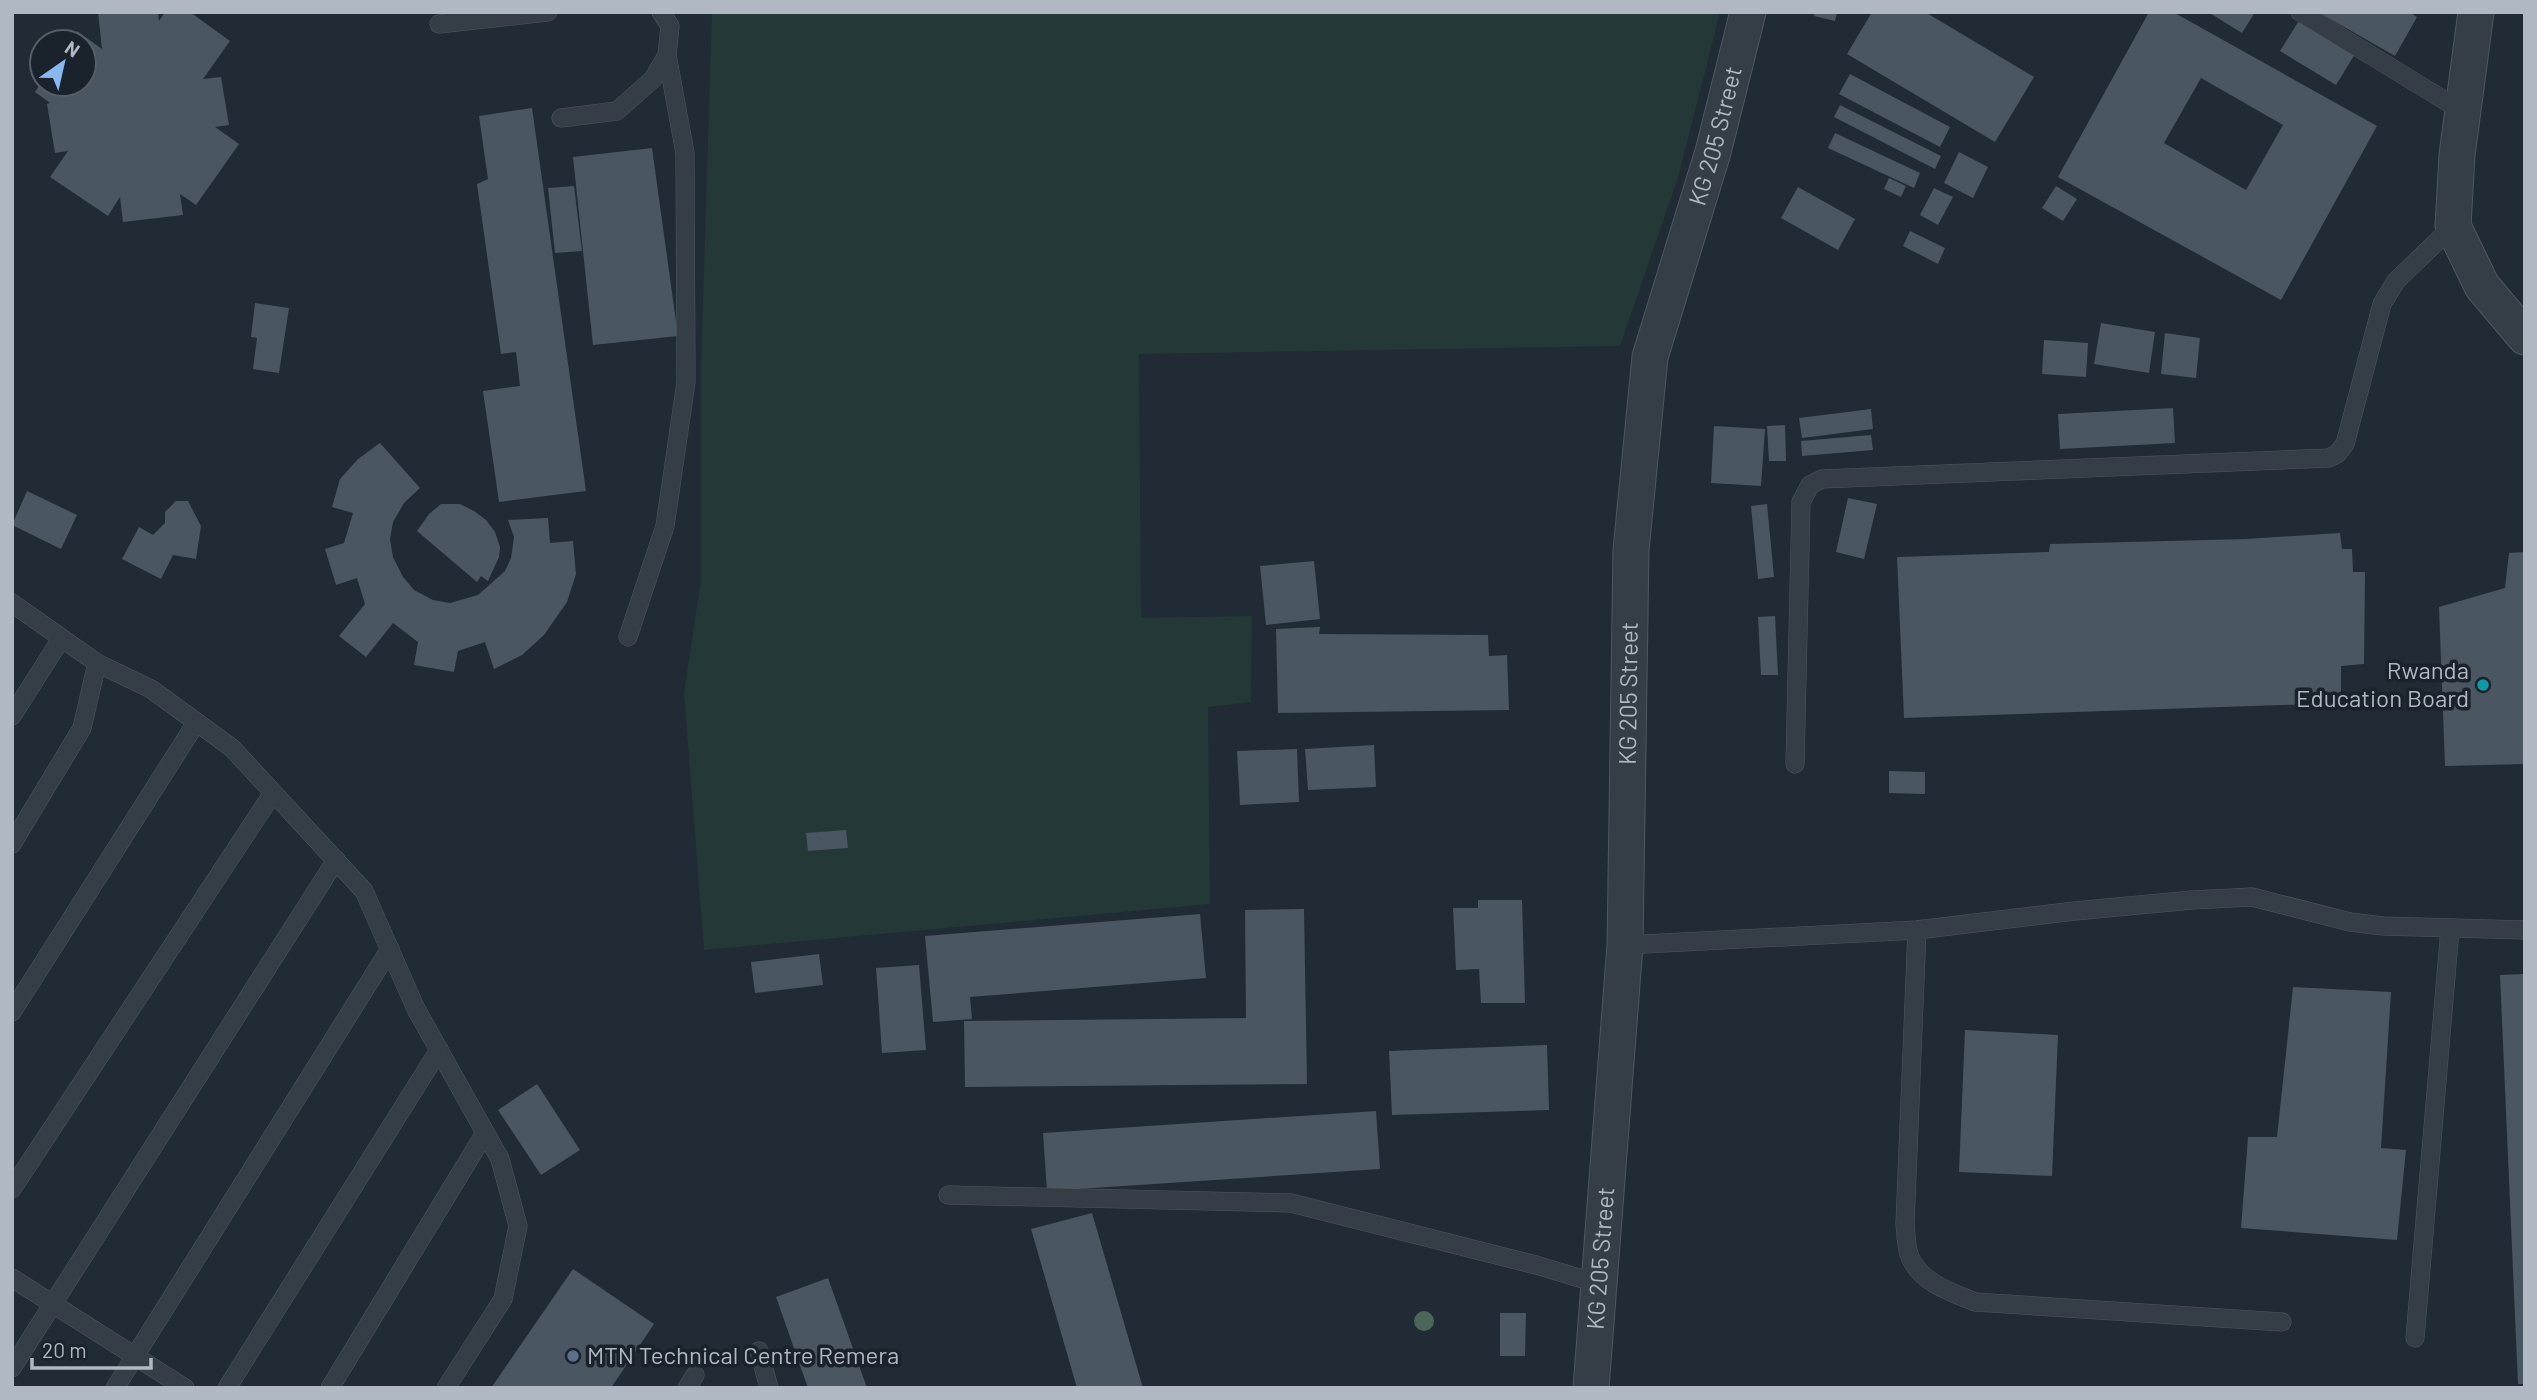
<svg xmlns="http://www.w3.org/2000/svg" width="2537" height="1400" font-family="Barlow,sans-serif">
	<rect width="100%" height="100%" fill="#212b35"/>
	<polygon fill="#243837" points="712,12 1720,12 1678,178 1620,346 1139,354 1141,618 1252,616 1251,702 1208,707 1210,904 704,950 684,693 701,580 701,366"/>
	<g fill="#4a5661" fill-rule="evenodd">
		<polygon points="98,12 158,12 159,21 165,12 190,12 230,41 203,79 221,77 229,125 215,127 239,144 196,205 180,194 183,215 123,222 120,197 108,216 50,177 68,151 55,153 47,104 50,103 35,92 40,84 84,84 84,42 70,42 77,31 102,49"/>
		<polygon points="1815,12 1837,12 1835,21 1814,16"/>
		<polygon points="1872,12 1925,12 2034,77 1995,142 1847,54"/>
		<path d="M2149,12H2173L2377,126L2281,300L2058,177ZM2201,78L2283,125L2246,190L2164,143Z"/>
		<polygon points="2208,12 2255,12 2242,33"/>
		<polygon points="2318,12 2409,12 2417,17 2395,56"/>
		<polygon points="2300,19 2355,54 2336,85 2280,51"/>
		<polygon points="1850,74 1950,127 1940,147 1839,94"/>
		<polygon points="1840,105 1941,156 1935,169 1834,117"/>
		<polygon points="532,108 586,491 499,502 483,391 520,386 516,352 501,354 477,184 488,179 479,116"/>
		<polygon points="1835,133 1920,173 1914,188 1828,148"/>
		<polygon points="652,148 678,336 593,345 573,157"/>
		<polygon points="1959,152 1988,167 1973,198 1944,183"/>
		<polygon points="1889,178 1906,186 1901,197 1884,189"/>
		<polygon points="574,186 582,251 555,253 548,188"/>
		<polygon points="2056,186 2077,199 2063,221 2042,208"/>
		<polygon points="1798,187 1855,219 1838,250 1781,218"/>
		<polygon points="1934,188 1953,197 1938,225 1920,215"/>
		<polygon points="1910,231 1945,248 1938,264 1903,246"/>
		<polygon points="255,303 289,308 279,373 253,369 257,338 251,337"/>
		<polygon points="2101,323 2155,332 2149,373 2094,364"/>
		<polygon points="2165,333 2200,338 2196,378 2161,374"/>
		<polygon points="2044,340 2088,343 2086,377 2042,374"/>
		<polygon points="2173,408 2175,443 2060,449 2058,414"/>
		<polygon points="1871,409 1873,429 1802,438 1799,418"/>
		<polygon points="1785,425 1786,461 1769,461 1767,426"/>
		<polygon points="1714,426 1765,429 1761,486 1711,483"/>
		<polygon points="1871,435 1873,450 1802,456 1801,441"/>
		<polygon points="380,443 420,488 404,503 393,522 390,539 393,557 403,577 414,590 433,600 450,603 478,595 505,571 511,558 514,537 508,520 548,518 550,543 573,541 576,574 567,602 544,635 522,655 494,669 485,642 458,651 454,672 414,665 418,642 393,623 366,657 339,636 365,604 357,578 336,585 325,549 344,543 353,513 332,507 340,479 358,459"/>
		<polygon points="27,491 77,515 61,549 12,525"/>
		<polygon points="1848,498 1877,504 1864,559 1836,552"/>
		<polygon points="176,501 188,501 201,526 196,559 173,555 161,579 122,559 139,527 153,535 165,523 165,512"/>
		<polygon points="441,504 460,504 474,511 486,520 495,532 500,547 499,557 488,581 481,576 477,582 417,531 429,514"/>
		<polygon points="1767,504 1774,577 1758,579 1751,506"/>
		<polygon points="2340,533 2342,549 2352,549 2353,572 2365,572 2364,664 2341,666 2341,703 1904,718 1897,557 2049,552 2050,544 2246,539"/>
		<polygon points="2525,552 2525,764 2445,766 2439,607 2505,588 2509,553"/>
		<polygon points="1314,561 1320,619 1266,625 1260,566"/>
		<polygon points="1775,616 1778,675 1761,675 1758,617"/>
		<polygon points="1320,627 1319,634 1488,635 1489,656 1507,655 1509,710 1278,713 1276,629"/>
		<polygon points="1374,745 1376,787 1308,790 1305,749"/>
		<polygon points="1297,749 1299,802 1240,805 1237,751"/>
		<polygon points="1889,771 1925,772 1925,794 1889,793"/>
		<polygon points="846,830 848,848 808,851 806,833"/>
		<polygon points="1478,900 1522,900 1525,1003 1481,1003 1479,969 1456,970 1453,908 1478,908"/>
		<polygon points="1304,909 1307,1084 965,1087 964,1021 1246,1018 1245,910"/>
		<polygon points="1200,914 1206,978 970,997 972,1019 933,1022 925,936"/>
		<polygon points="819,954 823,985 755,993 751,962"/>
		<polygon points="919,965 926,1050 882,1053 876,968"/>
		<polygon points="2525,974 2525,1384 2518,1384 2500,975"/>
		<polygon points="2293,987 2391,992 2381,1148 2406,1150 2397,1240 2241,1228 2248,1137 2277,1137"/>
		<polygon points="1965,1030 2058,1035 2052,1176 1959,1172"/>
		<polygon points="1547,1045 1549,1110 1392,1115 1389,1051"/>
		<polygon points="537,1084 580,1150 541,1175 498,1110"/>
		<polygon points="1376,1111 1380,1169 1047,1191 1043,1133"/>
		<polygon points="1092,1213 1143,1388 1077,1388 1031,1229"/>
		<polygon points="573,1269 654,1324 611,1388 491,1388"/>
		<polygon points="828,1278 867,1388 808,1388 776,1297"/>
		<polygon points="1500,1313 1526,1313 1525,1356 1500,1356"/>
	</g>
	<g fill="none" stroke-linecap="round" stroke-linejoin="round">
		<defs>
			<g id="service">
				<polyline points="2300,12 2462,111"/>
				<polyline points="439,24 548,12"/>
				<polyline points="561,118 617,111 653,79 667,55 670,26 661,12"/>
				<polyline points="12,603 97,663 82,728 12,844"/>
				<polyline points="628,637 665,526 686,382 685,153 667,55"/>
				<polyline points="97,663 151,689 232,748 364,891 416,1009 500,1159 518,1226 503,1299 446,1388"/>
				<polyline points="12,716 61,639"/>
				<polyline points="1795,764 1801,502 1810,485 1822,479 2329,458 2337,454 2345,444 2382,304 2396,281 2453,226"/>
				<path d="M1917,930L1905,1224C1906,1234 1906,1248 1910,1257C1921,1283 1951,1292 1975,1302L2282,1322"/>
				<polyline points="1625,945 1917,930 2075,911 2192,900 2252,897 2350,922 2383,926 2525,930"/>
				<polyline points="12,1012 196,723"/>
				<polyline points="12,1189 273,793"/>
				<polyline points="948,1195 1291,1203 1536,1265 1599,1284"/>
				<polyline points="12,1278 185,1388"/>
				<polyline points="2415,1338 2450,929"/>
				<polyline points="759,1351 769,1388"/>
				<polyline points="12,1368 336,860"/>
				<polyline points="115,1388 390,949"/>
				<polyline points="227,1388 439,1050"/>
				<polyline points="330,1388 485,1133"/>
				<polyline points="687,1388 695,1375"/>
			</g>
			<g id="minor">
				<polyline points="2476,12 2457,155 2453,226 2482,286 2525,337"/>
				<path id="s1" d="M1591,1388L1625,945L1631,550L1650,357L1713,152L1748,12"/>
			</g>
		</defs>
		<use href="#service" stroke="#4f5861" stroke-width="19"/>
		<use href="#minor" stroke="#4f5861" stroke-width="37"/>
		<use href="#service" stroke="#353d46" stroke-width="18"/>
		<use href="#minor" stroke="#353d46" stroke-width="35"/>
	</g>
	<circle fill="#4c6659" cx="1424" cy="1321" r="10"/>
	<circle fill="#0f9aa8" stroke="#1a222b" stroke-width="2.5" cx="2483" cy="685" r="7"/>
	<circle fill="#5c6f8a" stroke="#1a222b" stroke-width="2.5" cx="573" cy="1356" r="7"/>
	<g text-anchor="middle" stroke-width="7" stroke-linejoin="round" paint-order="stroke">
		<g font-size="24" fill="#afb8c3" stroke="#1a222b">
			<text dy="8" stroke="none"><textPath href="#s1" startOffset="1264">KG 205 Street</textPath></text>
			<text dy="8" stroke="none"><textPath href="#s1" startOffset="696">KG 205 Street</textPath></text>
			<text dy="8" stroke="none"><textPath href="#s1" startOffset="130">KG 205 Street</textPath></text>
		</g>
		<g font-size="24" fill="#afb8c3" stroke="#1a222b" text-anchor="end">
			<text x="2469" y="679">Rwanda<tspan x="2469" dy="28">Education Board</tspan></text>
			<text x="587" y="1364" text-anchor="start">MTN Technical Centre Remera</text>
		</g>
	</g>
	<rect width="2537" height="1400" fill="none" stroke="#afb8c3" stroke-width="28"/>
	<g transform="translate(63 63) rotate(34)"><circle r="33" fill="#1a222b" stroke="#565e68" stroke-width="2"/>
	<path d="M0-5L12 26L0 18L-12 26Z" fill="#88b8ef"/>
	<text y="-10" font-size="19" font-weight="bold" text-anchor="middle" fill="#afb8c3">N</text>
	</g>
	<path d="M32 1358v10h119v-10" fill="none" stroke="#afb8c3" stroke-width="3.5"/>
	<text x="42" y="1358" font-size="21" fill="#afb8c3" stroke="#1a222b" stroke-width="5" paint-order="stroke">20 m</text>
</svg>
